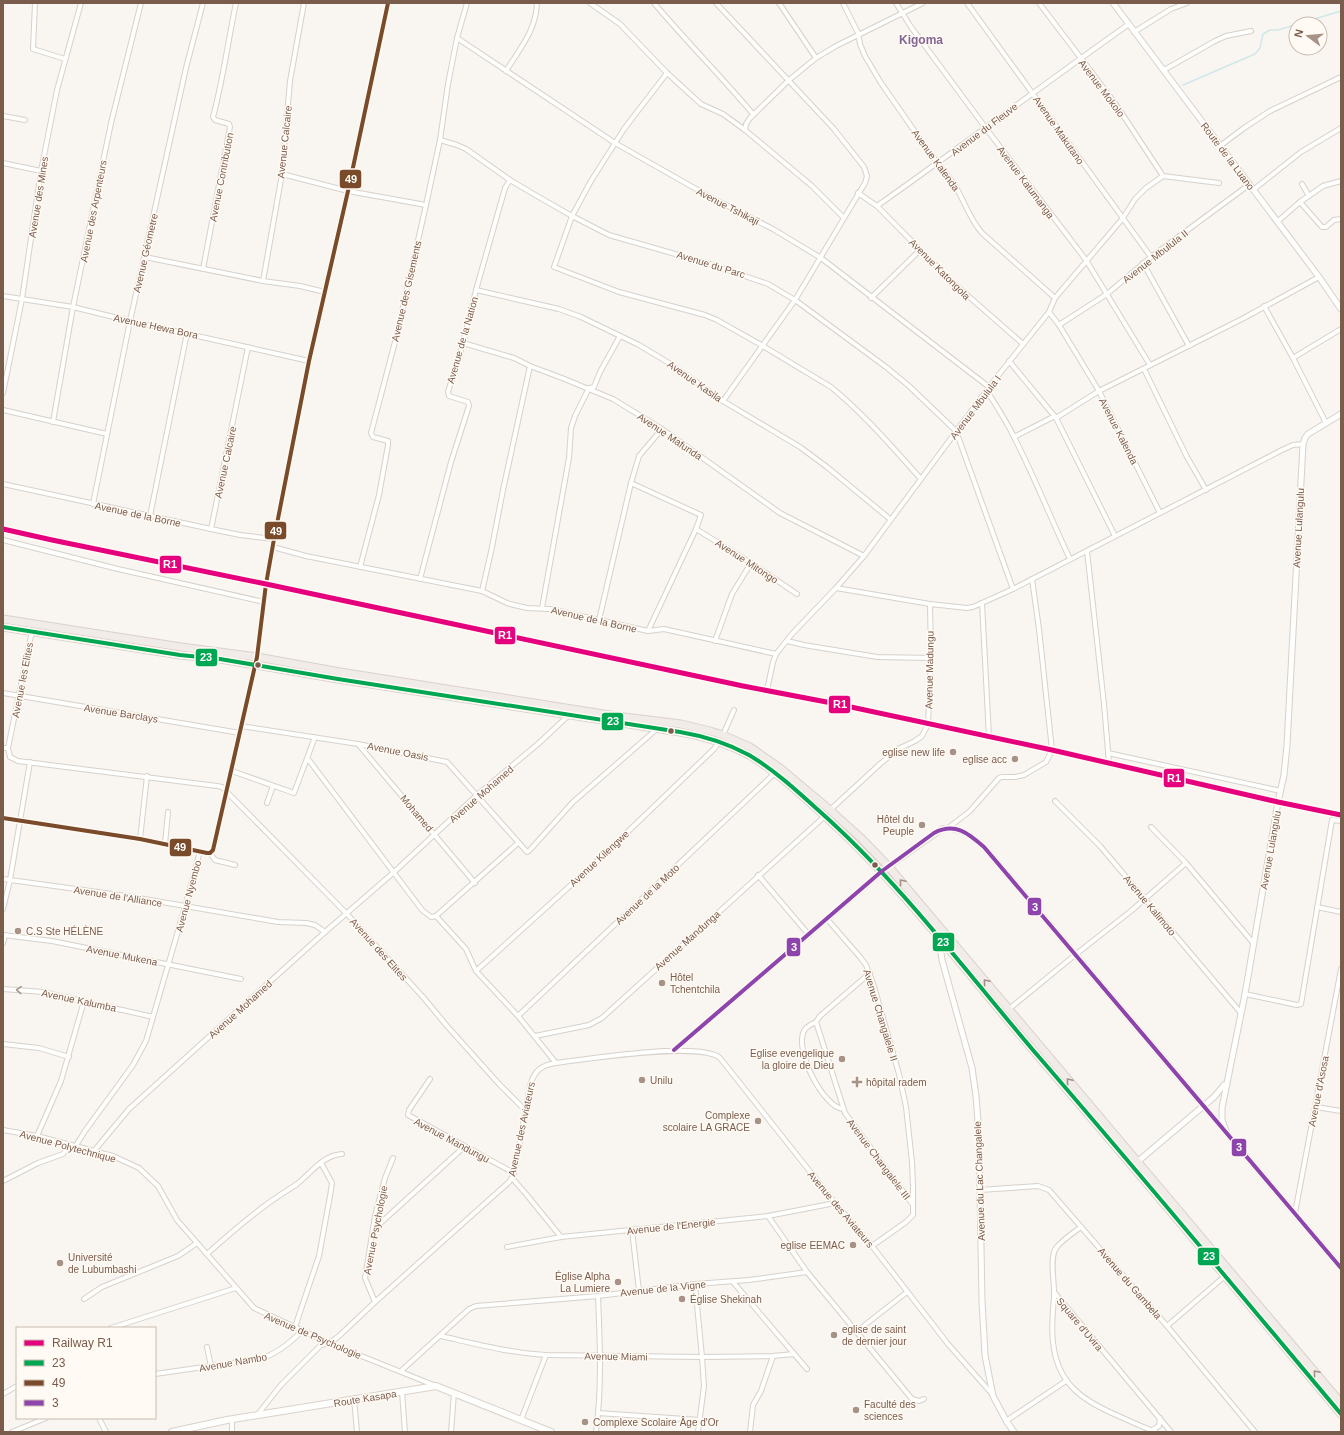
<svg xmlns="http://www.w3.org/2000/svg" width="1344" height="1435" font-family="Helvetica,sans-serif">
	<rect width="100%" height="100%" fill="#f9f5f0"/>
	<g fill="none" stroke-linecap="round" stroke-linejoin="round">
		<polyline stroke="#d0e8ea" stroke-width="1.5" points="1183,85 1255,54 1260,48 1263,34 1270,30 1278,30 1341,11"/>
		<defs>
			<g id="minor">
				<polyline points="35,3 33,49 65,59"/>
				<polyline points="590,3 620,24 667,73 701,104 723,114 745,130 812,186 843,217"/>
				<path d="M654,3C686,41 721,76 753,114"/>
				<polyline points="716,3 834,129 864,167 867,176 865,183 795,300 723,401"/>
				<polyline points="779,3 816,58"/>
				<path d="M843,3L858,33L860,44L865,56L881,83L927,149L954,184C964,200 970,220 982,233L1055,298"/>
				<polyline points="896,3 911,27 985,127 1086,260 1150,365"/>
				<polyline points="967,3 1151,257"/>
				<polyline points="1039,3 1115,103 1163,176"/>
				<polyline points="1134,32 1171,9 1187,3"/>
				<polyline points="457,38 615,143 712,198 773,229 821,258 989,387"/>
				<polyline points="1164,70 1215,41 1226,36 1251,31"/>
				<path d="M506,71C520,48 536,31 537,3"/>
				<path d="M667,73L624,129L591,181L572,216L554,267L619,292L705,315L717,320L763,346L831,387C864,414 892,447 921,479"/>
				<polyline points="3,116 25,120"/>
				<polyline points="745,130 746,124 750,118 789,80 816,58 836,46 923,3"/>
				<polyline points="440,140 457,145 466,149 510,180 537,196 572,216 609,235 710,264 768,284 795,300 886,367 909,386 956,431 1013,589"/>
				<polyline points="1220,146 1244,128 1270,111 1341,77"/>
				<polyline points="3,163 41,171"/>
				<polyline points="282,174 348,191 426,205"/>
				<polyline points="1302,184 1309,196"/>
				<polyline points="1253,190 1301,152 1341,128"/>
				<polyline points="858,193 877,206 950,280 1023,344"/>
				<polyline points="1300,202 1322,227 1326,227 1334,220 1341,219"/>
				<path d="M877,206C962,146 1044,84 1129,24"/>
				<polyline points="1277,222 1300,202 1323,186 1341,181"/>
				<polyline points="145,257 263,281 300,286 325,292"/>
				<polyline points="1143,263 1189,346"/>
				<path d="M203,269L230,127L229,124L215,120L213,117C223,80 228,41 236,3"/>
				<polyline points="263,281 282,174 290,81 304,3"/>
				<polyline points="476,290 559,309 581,317 639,345 669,363 723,401 800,447 827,467 890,519"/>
				<polyline points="3,296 73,307 130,321 309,361"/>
				<polyline points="871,298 920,250"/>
				<polyline points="1264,306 1293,358 1326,423"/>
				<polyline points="1049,312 1059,325 1099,391 1160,513"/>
				<polyline points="1059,325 1107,294 1151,257 1250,184"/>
				<polyline points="463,343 514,358 530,366 562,378 613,399 662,429 780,513 864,556"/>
				<polyline points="1293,358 1341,329"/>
				<polyline points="1009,361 1056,418 1115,536"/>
				<polyline points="1144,369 1187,457 1206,490"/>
				<path d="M987,391C997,407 1007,422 1015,439C1035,478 1051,519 1070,559"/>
				<polyline points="3,393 22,299 41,171 57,90 81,3"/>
				<polyline points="3,410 107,434"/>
				<polyline points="1056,418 1099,391 1242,319 1319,277"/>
				<polyline points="53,422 73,307 111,123 141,3"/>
				<polyline points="1014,437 1055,416"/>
				<polyline points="631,483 701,515 696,529 648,631"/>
				<polyline points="3,484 211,529 240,535 274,539"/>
				<polyline points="93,504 130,321 186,68 203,3"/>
				<polyline points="150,516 187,333"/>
				<polyline points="211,529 248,347"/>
				<polyline points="696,529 751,563 797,594"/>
				<polyline points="3,540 118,569 264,602"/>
				<polyline points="273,547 306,556 482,591 507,603 514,605 527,608 550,609 648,631 664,629 776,654"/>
				<polyline points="1087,551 1104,704 1109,763"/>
				<polyline points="360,567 379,495 388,445 388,441 373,437 371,433 396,338 426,205 440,140 448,84 457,38 467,3"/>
				<polyline points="420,579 451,462 469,406 468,402 449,396 448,392 463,343 476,290 505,188 510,180"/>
				<polyline points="836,588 930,604 967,608 973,607 1013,589 1282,450 1293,445 1303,444"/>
				<polyline points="482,591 491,552 503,490 530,366"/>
				<polyline points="982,603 989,737"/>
				<polyline points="542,608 569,458 571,428 575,416 589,388 594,387 600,372 620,336"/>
				<polyline points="599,620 631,483 639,456 662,429"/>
				<polyline points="715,641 732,594 751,563"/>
				<polyline points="787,641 804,645 877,657 931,658"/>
				<polyline points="767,690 773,662 776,654 792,634 836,588 864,556 989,387 1049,312 1055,298 1123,218 1135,199 1146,188 1163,176 1219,183"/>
				<polyline points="3,693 240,733"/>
				<polyline points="241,726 358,744 447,762 527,852 529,851 573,802 658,728"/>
				<polyline points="723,735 734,710"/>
				<polyline points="358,744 475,883"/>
				<polyline points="3,748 8,748 32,631"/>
				<polyline points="8,748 10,757 18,761 217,786 222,787 346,913 423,997 447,1026 499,1084 525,1110"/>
				<polyline points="1108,753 1281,791"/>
				<polyline points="308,759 422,910 431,917 436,916 466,949 476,971 518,1016 556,1063"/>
				<polyline points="232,771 294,793 315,737"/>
				<polyline points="1055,801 1100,846 1241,1013"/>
				<polyline points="267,803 273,786"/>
				<polyline points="830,810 880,764 898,749 915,741 922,736 928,724 931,658 930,604"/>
				<polyline points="3,818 140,839 207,853 210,853 213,850 257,657 266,584 274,539 309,361 348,191 388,3"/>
				<polyline points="1151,827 1186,863 1254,944"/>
				<polyline points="948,828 970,811 999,778 1002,777 1015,777 1024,775 1046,762 1052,750 1039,629 1032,579"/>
				<polyline points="140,839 147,776"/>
				<polyline points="165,844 168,812"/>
				<polyline points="210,853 215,860 235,865"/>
				<polyline points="758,875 809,935"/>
				<polyline points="3,879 127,896 278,922 306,923 315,925 325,932"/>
				<polyline points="1317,907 1341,912"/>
				<polyline points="3,909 10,880 30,762"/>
				<polyline points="436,916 518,843"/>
				<polyline points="827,919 860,957 866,965 873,983 899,1074 906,1107 912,1162 913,1187 913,1215 906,1222 872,1246"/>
				<polyline points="3,935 52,941 241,979"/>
				<polyline points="3,943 5,935"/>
				<polyline points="476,971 592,866 714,749 719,742"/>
				<polyline points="870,973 820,1016 816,1022 817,1025 845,1113 913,1205"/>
				<polyline points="3,989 43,992 153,1017"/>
				<polyline points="1245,994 1297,1005 1301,1004 1332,820 1341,821"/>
				<polyline points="1009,1009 1075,955 1131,911 1186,863"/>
				<polyline points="518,1016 775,773"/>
				<path d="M816,1022C812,1024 806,1026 804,1031C794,1050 823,1107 843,1109"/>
				<polyline points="535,1036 589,1025 602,1018 825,816"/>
				<polyline points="3,1044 39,1048 69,1057"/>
				<polyline points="674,1050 882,872"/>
				<polyline points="430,1079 409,1110 408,1115 514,1173"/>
				<polyline points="1316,1107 1341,1111"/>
				<polyline points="3,1130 37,1136 113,1156 139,1168 158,1186 177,1220 254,1308 329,1343 436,1386"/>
				<polyline points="37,1136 61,1081 84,1001"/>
				<polyline points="75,1147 85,1131 133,1065 146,1041 185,907 200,851"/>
				<polyline points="94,1151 129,1109 325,932 393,873 477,795 539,743 569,715"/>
				<polyline points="512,1178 526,1194 561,1237"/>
				<polyline points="3,1181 38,1163 63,1154 70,1145"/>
				<polyline points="980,1190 1038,1186 1049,1190 1167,1326 1255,1432"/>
				<polyline points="1295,1213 1341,969"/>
				<polyline points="768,1216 807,1272 912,1399 919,1401 924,1399"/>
				<path d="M1081,1227C1073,1233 1062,1240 1056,1248C1049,1258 1055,1285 1054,1297C1053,1312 1051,1327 1053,1342C1057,1382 1080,1399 1114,1414C1128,1420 1142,1427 1156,1432"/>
				<polyline points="374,1229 464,1147"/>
				<polyline points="632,1230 639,1291"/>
				<polyline points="507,1247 561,1237 768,1216 835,1203"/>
				<path d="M207,1254C226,1237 245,1220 266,1205C276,1197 287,1191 297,1184C311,1173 323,1155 342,1154"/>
				<polyline points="733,1282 807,1369"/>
				<polyline points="695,1284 702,1357 704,1386 698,1432"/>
				<polyline points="1054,1292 1171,1432"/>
				<polyline points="84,1299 102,1287 178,1256 197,1243"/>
				<polyline points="375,1302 365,1278 375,1216 385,1178 393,1158"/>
				<polyline points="1167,1326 1225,1276"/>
				<polyline points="295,1327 319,1256 330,1196 332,1183 321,1163"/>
				<polyline points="111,1328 236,1288"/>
				<polyline points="856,1332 907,1292"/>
				<path d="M441,1336C476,1344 510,1353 546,1355L702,1357L773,1356L794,1354"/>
				<polyline points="207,1347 211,1366"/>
				<polyline points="401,1371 469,1309 476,1306 598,1296 695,1284 749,1280 807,1272"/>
				<path d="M155,1374L260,1359C277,1354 290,1343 302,1331"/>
				<polyline points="402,1392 405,1432"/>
				<polyline points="3,1394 17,1386"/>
				<polyline points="354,1399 357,1432"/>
				<polyline points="598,1413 700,1420"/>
				<path d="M258,1414L281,1385L321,1345L329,1343L338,1337L375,1302L509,1182L513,1176L515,1168L530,1086C534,1071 541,1065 556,1063C586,1059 700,1041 720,1058L835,1203L872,1246L948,1344L993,1395"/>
				<polyline points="99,1418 106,1432"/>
				<polyline points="232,1420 232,1432"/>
				<polyline points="521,1420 546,1355"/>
				<polyline points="1006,1421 1066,1381"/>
				<polyline points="1152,1430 1159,1426 1160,1418"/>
				<polyline points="12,1432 46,1418"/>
				<polyline points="451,1432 454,1393"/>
				<path d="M596,1432C602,1387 600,1342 598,1296"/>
				<polyline points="750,1432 753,1405 761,1391 773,1356"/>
			</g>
			<g id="tertiary">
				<polyline points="1113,3 1319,277 1341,309"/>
				<path d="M882,871L942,829C959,825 972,837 984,847L1341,1268"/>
				<polyline points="939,938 942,960 972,1068 976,1096 979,1135 982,1301 985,1355 993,1396 1007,1422 1014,1432"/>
				<polyline points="1226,1131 1222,1120 1222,1108 1245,994 1278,802 1284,775 1287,745 1303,444 1305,438 1308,434 1341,414"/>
				<polyline points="1136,1163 1214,1097 1224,1085"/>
			</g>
			<polyline id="secondary" points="172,1432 227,1420 436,1386 551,1432"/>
			<g id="trunk">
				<polyline points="3,619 181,647 257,657 340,672 616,716 681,724 710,731 723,735 750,747 780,768 830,810 861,838 889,867 1341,1403"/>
				<path d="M3,627L180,655L220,659L338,679L680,732C704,736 727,743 749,755C774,770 795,789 817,809C900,882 966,972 1039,1057C1141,1175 1241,1295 1341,1414"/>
			</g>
		</defs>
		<use href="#minor" stroke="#d7d1cb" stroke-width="6"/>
		<use href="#tertiary" stroke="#d7d1cb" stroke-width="7"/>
		<use href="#secondary" stroke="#d9d2cb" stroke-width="8"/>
		<use href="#trunk" stroke="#dad1cc" stroke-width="9"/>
		<use href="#minor" stroke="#fefefd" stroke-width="4"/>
		<use href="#tertiary" stroke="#fefefd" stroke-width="5"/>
		<use href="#secondary" stroke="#fefefd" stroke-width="6"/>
		<use href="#trunk" stroke="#f2ece8" stroke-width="7"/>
		<defs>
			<path id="bus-1" d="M3,627L180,655L220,659L338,679L680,732C704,736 727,743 749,755C774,770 795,789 817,809C900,882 966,972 1039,1057C1141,1175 1241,1295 1341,1414"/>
			<polyline id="bus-2" points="3,818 140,839 207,853 210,853 213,850 257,657 266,584 274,539 309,361 348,191 388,3"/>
			<path id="bus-3" d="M674,1050L882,871L934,833C955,822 968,833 984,847L1341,1268"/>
		</defs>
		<use href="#bus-1" stroke="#fffaf3" stroke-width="7"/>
		<use href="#bus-2" stroke="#fffaf3" stroke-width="7"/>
		<use href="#bus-3" stroke="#fffaf3" stroke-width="7"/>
		<use href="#bus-1" stroke="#00a651" stroke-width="4"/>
		<use href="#bus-2" stroke="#7a4b2a" stroke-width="4"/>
		<use href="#bus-3" stroke="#8e44ad" stroke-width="4"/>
		<defs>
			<polyline id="rail-1" points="3,529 52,540 266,584 743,686 837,704 1052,750 1278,802 1341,815"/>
		</defs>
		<use href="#rail-1" stroke="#fffaf3" stroke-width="8"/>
		<use href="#rail-1" stroke="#e5007d" stroke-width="5"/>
	</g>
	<defs><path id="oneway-chevron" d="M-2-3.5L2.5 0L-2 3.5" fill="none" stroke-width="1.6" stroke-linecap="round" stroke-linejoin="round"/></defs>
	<g stroke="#a48e83">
		<use href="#oneway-chevron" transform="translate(902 882) rotate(-130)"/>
		<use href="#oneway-chevron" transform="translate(986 982) rotate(-130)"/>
		<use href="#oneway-chevron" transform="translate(1069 1081) rotate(-130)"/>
		<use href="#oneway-chevron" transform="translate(1316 1373) rotate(-130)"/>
	</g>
	<use stroke="#a8958b" href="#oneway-chevron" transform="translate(19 990) rotate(-177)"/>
	<g fill="#7a5c4d" stroke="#fffaf3" stroke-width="1.5">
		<circle cx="258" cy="665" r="3.5"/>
		<circle cx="671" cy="731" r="3.5"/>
		<circle cx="875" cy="865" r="3.5"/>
	</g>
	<g fill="#a69286" stroke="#fffaf3" stroke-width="1.5">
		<circle cx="953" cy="752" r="4"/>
		<circle cx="1015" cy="759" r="4"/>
		<circle cx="922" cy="825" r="4"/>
		<circle cx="18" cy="931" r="4"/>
		<circle cx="662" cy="983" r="4"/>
		<circle cx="842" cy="1059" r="4"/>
		<circle cx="642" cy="1080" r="4"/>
		<path d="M855 1076h4v4h4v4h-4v4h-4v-4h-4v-4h4z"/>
		<circle cx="758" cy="1121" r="4"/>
		<circle cx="853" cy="1245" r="4"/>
		<circle cx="60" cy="1263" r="4"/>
		<circle cx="618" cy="1282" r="4"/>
		<circle cx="682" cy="1299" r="4"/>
		<circle cx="834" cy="1335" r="4"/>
		<circle cx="856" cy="1410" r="4"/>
		<circle cx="585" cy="1422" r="4"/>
	</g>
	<g text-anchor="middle" stroke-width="3" stroke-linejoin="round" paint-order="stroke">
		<g font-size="10" fill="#7a5c4d" stroke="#fffaf3">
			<text transform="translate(1102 88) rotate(53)" y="4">Avenue Mokolo</text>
			<text transform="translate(984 129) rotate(-37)" y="4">Avenue du Fleuve</text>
			<text transform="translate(1059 130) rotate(55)" y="4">Avenue Makutano</text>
			<text transform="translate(284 142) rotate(-84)" y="4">Avenue Calcaire</text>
			<text transform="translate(1228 156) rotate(53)" y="4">Route de la Luano</text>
			<text transform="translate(936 160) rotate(54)" y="4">Avenue Kalenda</text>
			<text transform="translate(221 177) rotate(-79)" y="4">Avenue Contribution</text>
			<text transform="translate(1026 182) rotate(53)" y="4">Avenue Katumanga</text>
			<text transform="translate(38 197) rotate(-81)" y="4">Avenue des Mines</text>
			<text transform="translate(728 206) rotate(27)" y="4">Avenue Tshikaji</text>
			<text transform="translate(93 211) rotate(-79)" y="4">Avenue des Arpenteurs</text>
			<text transform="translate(145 253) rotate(-77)" y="4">Avenue Géometre</text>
			<text transform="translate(1155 256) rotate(-38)" y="4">Avenue Mbulula II</text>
			<text transform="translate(711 264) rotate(17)" y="4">Avenue du Parc</text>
			<text transform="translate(940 269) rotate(45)" y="4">Avenue Katongola</text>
			<text transform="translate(406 291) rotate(-77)" y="4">Avenue des Gisements</text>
			<text transform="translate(156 326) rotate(12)" y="4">Avenue Hewa Bora</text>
			<text transform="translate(462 340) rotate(-74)" y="4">Avenue de la Nation</text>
			<text transform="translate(695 381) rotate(35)" y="4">Avenue Kasila</text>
			<text transform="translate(975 407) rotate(-53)" y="4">Avenue Mbulula I</text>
			<text transform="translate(1119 431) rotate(63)" y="4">Avenue Kalenda</text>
			<text transform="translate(670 436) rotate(34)" y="4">Avenue Mafunda</text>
			<text transform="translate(225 462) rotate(-78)" y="4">Avenue Calcaire</text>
			<text transform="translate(138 514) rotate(12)" y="4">Avenue de la Borne</text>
			<text transform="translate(1298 528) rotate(-87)" y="4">Avenue Lulangulu</text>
			<text transform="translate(747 561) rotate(33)" y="4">Avenue Mitongo</text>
			<text transform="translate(594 619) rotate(13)" y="4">Avenue de la Borne</text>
			<text transform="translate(929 670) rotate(-89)" y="4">Avenue Madungu</text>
			<text transform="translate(22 680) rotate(-79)" y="4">Avenue les Elites</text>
			<text transform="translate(121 713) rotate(9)" y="4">Avenue Barclays</text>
			<text transform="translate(398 751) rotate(11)" y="4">Avenue Oasis</text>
			<text transform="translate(481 794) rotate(-41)" y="4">Avenue Mohamed</text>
			<text transform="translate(417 813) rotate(50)" y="4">Mohamed</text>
			<text transform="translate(1270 850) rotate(-80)" y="4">Avenue Lulangulu</text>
			<text transform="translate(599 858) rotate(-43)" y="4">Avenue Kilengwe</text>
			<text transform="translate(647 894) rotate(-43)" y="4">Avenue de la Moto</text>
			<text transform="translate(118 896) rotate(9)" y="4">Avenue de l'Alliance</text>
			<text transform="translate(188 896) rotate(-75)" y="4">Avenue Nyembo</text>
			<text transform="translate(1150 905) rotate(50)" y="4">Avenue Kalimoto</text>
			<text transform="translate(687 940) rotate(-42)" y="4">Avenue Mandunga</text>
			<text transform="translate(379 949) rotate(48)" y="4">Avenue des Elites</text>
			<text transform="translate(122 955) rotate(11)" y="4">Avenue Mukena</text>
			<text transform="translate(79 1000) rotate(12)" y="4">Avenue Kalumba</text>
			<text transform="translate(240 1009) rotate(-42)" y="4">Avenue Mohamed</text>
			<text transform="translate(881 1015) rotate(73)" y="4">Avenue Changalele II</text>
			<text transform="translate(1318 1091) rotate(-79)" y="4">Avenue d'Asosa</text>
			<text transform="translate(521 1129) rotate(-78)" y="4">Avenue des Aviateurs</text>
			<text transform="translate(452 1140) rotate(28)" y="4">Avenue Mandungu</text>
			<text transform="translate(68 1146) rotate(15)" y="4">Avenue Polytechnique</text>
			<text transform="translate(879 1159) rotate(53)" y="4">Avenue Changalele III</text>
			<text transform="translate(979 1181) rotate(-92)" y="4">Avenue du Lac Changalele</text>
			<text transform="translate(841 1209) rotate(50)" y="4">Avenue des Aviateurs</text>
			<text transform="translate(671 1226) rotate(-6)" y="4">Avenue de l'Energie</text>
			<text transform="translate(375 1230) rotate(-79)" y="4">Avenue Psychologie</text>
			<text transform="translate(1130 1283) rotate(49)" y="4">Avenue du Gambela</text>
			<text transform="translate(663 1288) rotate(-6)" y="4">Avenue de la Vigne</text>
			<text transform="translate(1080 1324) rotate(50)" y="4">Square d'Uvira</text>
			<text transform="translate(313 1335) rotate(23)" y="4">Avenue de Psychologie</text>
			<text transform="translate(616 1356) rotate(1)" y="4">Avenue Miami</text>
			<text transform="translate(233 1362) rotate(-10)" y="4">Avenue Nambo</text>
			<text transform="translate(365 1398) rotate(-9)" y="4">Route Kasapa</text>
		</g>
		<g font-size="10" fill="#7a5c4d" stroke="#fffaf3" text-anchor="start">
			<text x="945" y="756" text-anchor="end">eglise new life</text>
			<text x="1007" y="763" text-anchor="end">eglise acc</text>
			<text x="914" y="823" text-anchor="end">Hôtel du<tspan x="914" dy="12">Peuple</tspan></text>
			<text x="26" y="935">C.S Ste HÉLÈNE</text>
			<text x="670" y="981">Hôtel<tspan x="670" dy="12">Tchentchila</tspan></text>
			<text x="834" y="1057" text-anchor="end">Eglise evengelique<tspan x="834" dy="12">la gloire de Dieu</tspan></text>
			<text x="650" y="1084">Unilu</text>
			<text x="866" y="1086">hôpital radem</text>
			<text x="750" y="1119" text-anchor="end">Complexe<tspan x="750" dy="12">scolaire LA GRACE</tspan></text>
			<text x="845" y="1249" text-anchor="end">eglise EEMAC</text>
			<text x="68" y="1261">Université<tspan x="68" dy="12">de Lubumbashi</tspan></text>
			<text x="610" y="1280" text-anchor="end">Église Alpha<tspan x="610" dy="12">La Lumiere</tspan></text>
			<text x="690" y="1303">Église Shekinah</text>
			<text x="842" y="1333">eglise de saint<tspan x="842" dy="12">de dernier jour</tspan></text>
			<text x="864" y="1408">Faculté des<tspan x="864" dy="12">sciences</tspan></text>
			<text x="593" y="1426">Complexe Scolaire Âge d'Or</text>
		</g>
		<g font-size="12" font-weight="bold" fill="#846695" stroke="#fffaf3">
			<text x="921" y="44">Kigoma</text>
		</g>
	</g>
	<g stroke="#fffaf3" stroke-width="1.5">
		<rect x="339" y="169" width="23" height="20" rx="4" fill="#7a4b2a"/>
		<rect x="264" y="521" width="23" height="19" rx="4" fill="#7a4b2a"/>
		<rect x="159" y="555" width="23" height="19" rx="4" fill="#e5007d"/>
		<rect x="494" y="626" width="22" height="19" rx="4" fill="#e5007d"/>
		<rect x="195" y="648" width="23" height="19" rx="4" fill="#00a651"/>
		<rect x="828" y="695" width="23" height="19" rx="4" fill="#e5007d"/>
		<rect x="601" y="712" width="23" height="19" rx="4" fill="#00a651"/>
		<rect x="1163" y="768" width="22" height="20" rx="4" fill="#e5007d"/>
		<rect x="169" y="838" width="23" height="19" rx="4" fill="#7a4b2a"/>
		<rect x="1027" y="897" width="15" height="19" rx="4" fill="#8e44ad"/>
		<rect x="932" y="932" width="23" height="20" rx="4" fill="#00a651"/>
		<rect x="786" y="937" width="15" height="20" rx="4" fill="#8e44ad"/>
		<rect x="1231" y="1138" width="16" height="19" rx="4" fill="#8e44ad"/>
		<rect x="1197" y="1247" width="23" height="19" rx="4" fill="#00a651"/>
	</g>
	<g font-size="11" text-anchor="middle" font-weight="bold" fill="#fff">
		<text x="351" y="183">49</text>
		<text x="276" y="535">49</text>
		<text x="170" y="568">R1</text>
		<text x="505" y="639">R1</text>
		<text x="206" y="661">23</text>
		<text x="840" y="708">R1</text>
		<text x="613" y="725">23</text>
		<text x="1174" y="782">R1</text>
		<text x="180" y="851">49</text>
		<text x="1035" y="911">3</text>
		<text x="943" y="946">23</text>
		<text x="794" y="951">3</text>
		<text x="1239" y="1151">3</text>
		<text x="1209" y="1260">23</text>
	</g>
	<rect width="1344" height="1435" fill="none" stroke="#7a5c4d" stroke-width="8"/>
	<rect x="16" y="1327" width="140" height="92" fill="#fffaf3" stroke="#cabbb1"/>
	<rect x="24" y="1340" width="20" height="6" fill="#e5007d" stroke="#cabbb1"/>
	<text x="52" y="1347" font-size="12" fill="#7a5c4d">Railway R1</text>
	<rect x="24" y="1360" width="20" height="6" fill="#00a651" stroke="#cabbb1"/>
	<text x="52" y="1367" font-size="12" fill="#7a5c4d">23</text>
	<rect x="24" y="1380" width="20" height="6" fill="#7a4b2a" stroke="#cabbb1"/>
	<text x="52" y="1387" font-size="12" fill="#7a5c4d">49</text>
	<rect x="24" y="1400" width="20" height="6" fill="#8e44ad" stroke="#cabbb1"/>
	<text x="52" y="1407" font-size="12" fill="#7a5c4d">3</text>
	<g transform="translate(1308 36) rotate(286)"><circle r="19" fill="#fffaf3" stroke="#cabbb1"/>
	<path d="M0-3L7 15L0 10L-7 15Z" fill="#a69286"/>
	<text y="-6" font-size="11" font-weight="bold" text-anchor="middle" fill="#7a5c4d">N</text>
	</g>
</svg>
